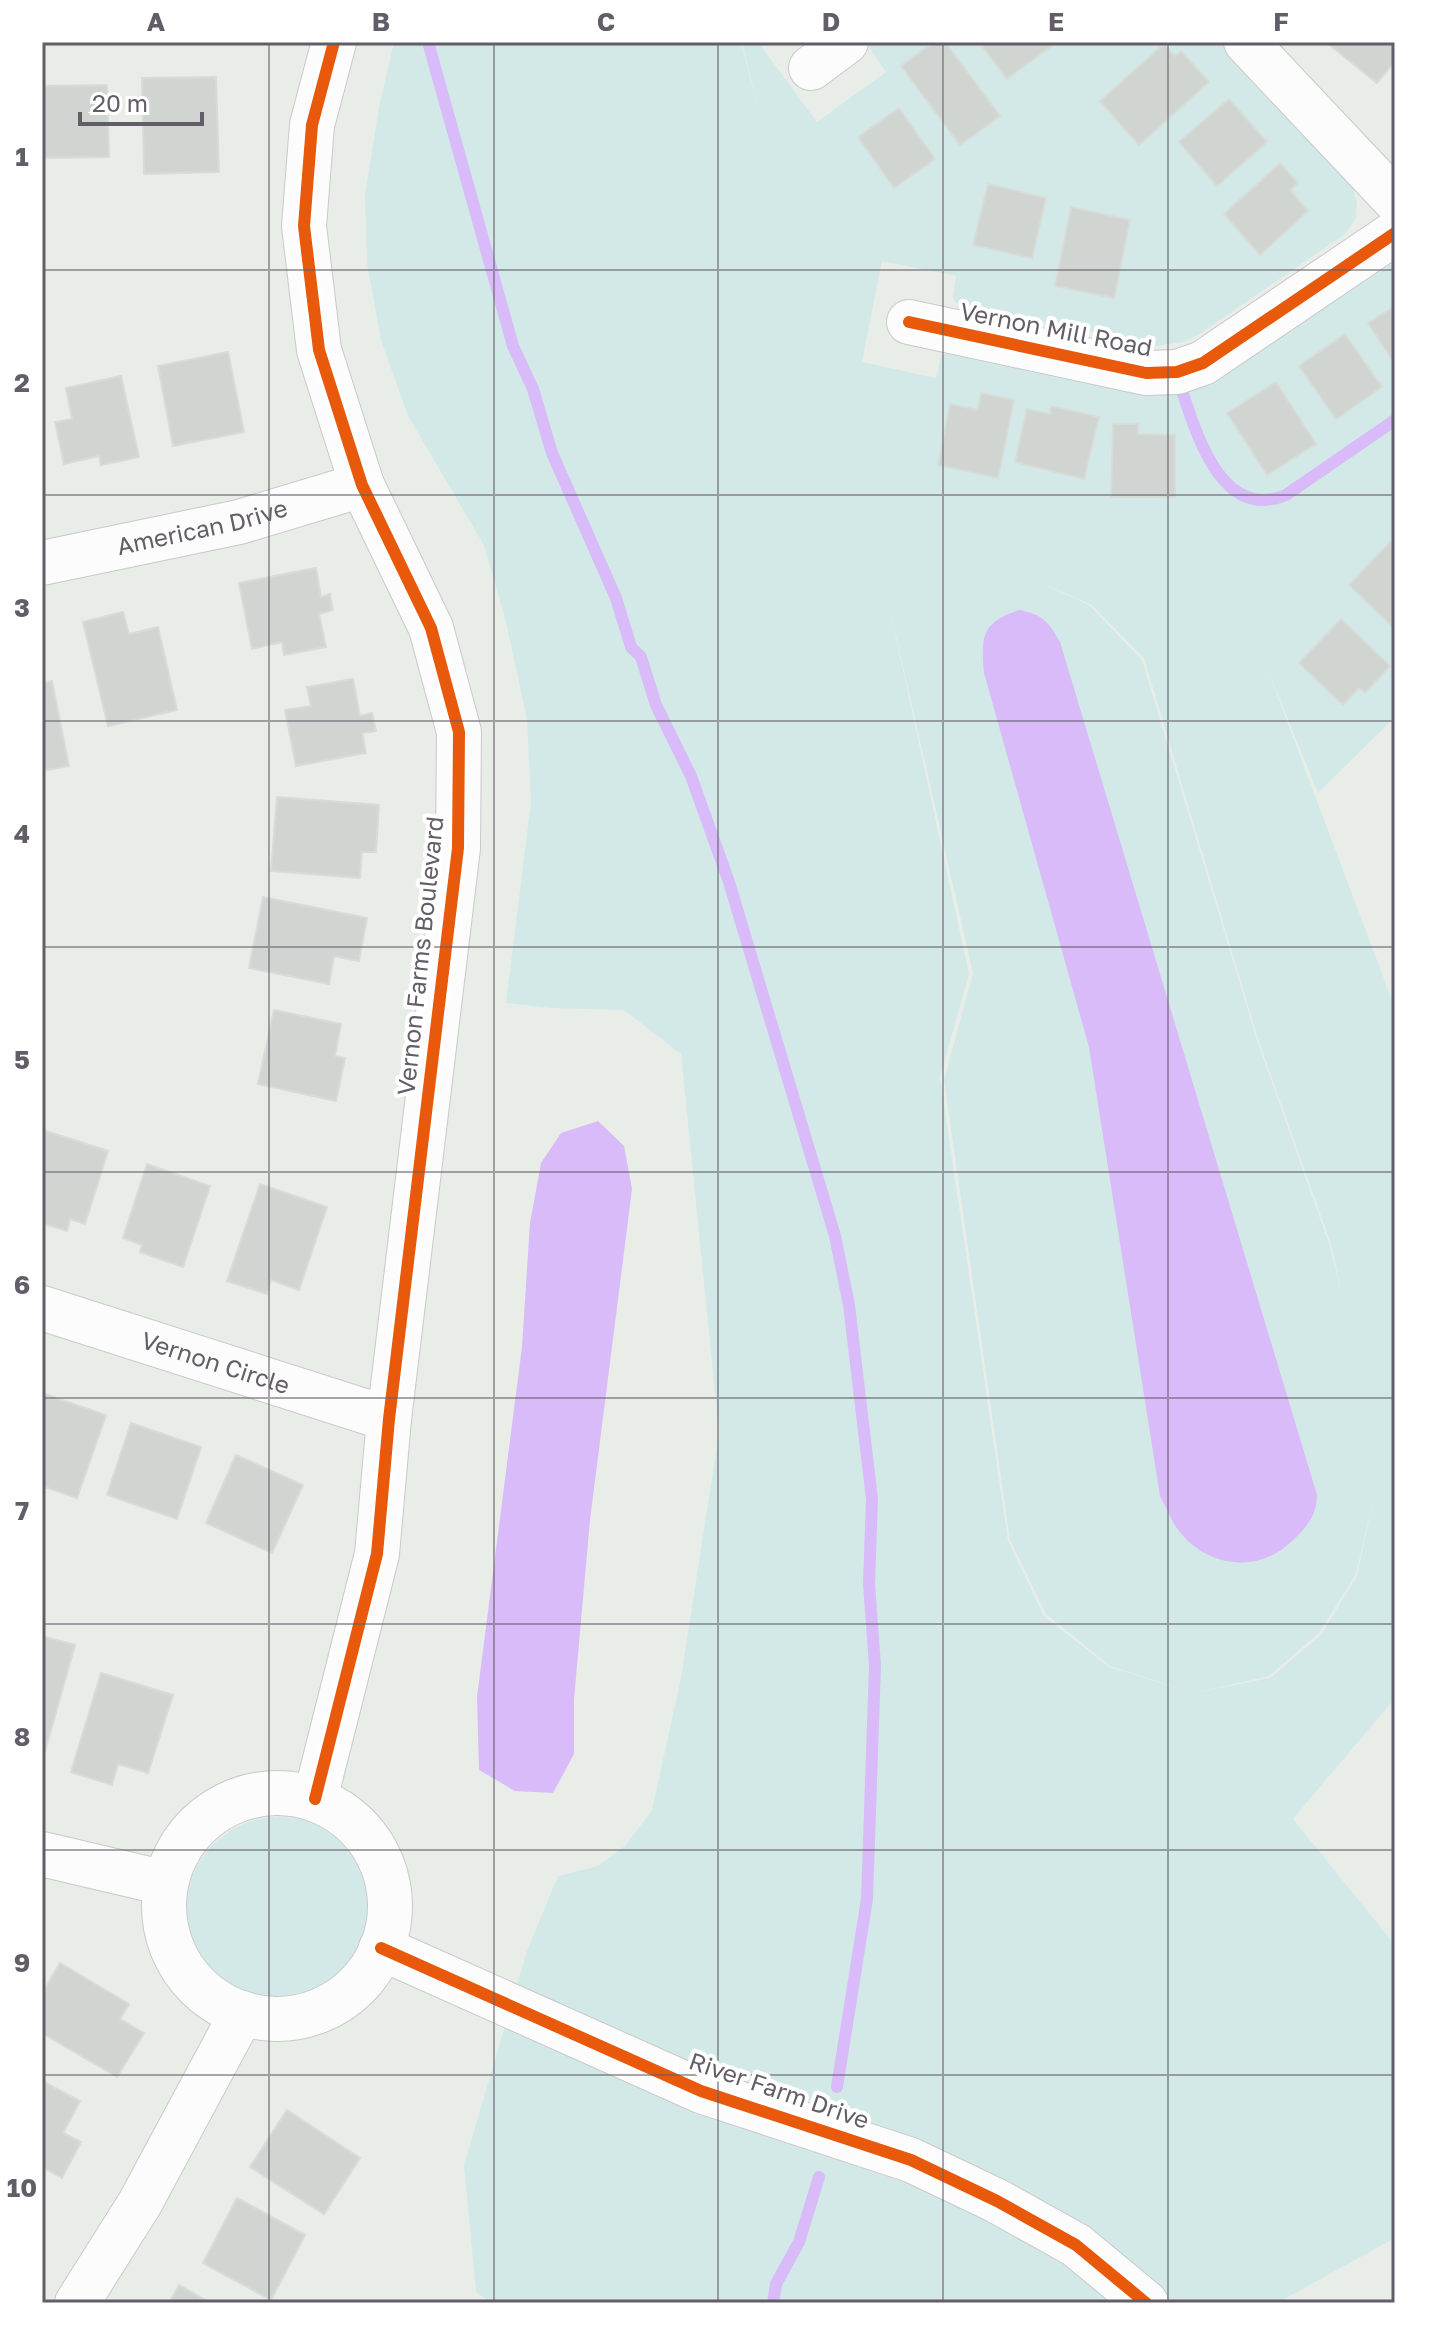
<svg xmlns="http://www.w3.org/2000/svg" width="1437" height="2345" font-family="'Golos Text',sans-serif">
	<rect width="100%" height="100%" fill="#e8ede8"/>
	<g fill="#d3e9e8" fill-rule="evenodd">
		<path d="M394,42H741L763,129L742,42H758L817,122L886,72L869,47L876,42H1219L1353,188L1357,204L1356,218L1345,234L1198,335L1183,342L1156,346L960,304L956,303L953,296L956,276L882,261L862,362L936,378L941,356L948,352L1028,367L1268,344L1395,262V717L1318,793L1267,668L1395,1008V1698L1293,1819L1395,1945V2238L1277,2303H491L476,2292L464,2165L527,1951L558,1876L598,1866L626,1845L652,1810L681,1678L719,1433L681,1054L624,1010L550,1008L506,1003L531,802L527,719L505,618L484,545L408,416L381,340L367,263L365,194L379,107ZM1026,576L1092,605L1144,658L1258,1039L1331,1244L1342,1295L1329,1244L1257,1040L1142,660L1089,605ZM887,596L973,973L944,1080L1010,1540L1046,1614L1110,1666L1194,1693L1109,1667L1044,1616L1008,1541L940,1077L969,974ZM1375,1492L1357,1576L1321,1635L1270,1678L1194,1693L1269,1676L1319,1633L1356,1574Z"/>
		<circle cx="279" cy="1910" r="93"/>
	</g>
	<g fill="#d8bbf8">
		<path d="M1019,610C1042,614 1048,621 1060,642L1317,1495C1317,1516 1306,1528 1291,1542C1255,1576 1201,1566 1174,1524C1169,1515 1165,1505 1160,1496L1089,1047L984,673C981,637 981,623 1019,610Z"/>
		<polygon points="598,1121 624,1146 632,1189 590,1520 574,1699 574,1754 553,1793 515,1791 479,1770 477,1697 522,1347 530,1223 541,1163 561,1133"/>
	</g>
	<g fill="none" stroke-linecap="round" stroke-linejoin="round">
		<g stroke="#d8bbf8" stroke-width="12">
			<polyline points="428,42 513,346 533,389 552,453 616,598 631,647 641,657 656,705 691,776 729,882 835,1236 849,1305 872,1499 869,1584 875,1666 867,1899 837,2087"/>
			<path d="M1181,388C1196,432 1221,522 1286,495L1395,420"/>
			<polyline points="773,2303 776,2284 799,2242 819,2177"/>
		</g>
	</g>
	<g fill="#d1d5d2" stroke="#d8dcd7" stroke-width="2">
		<polygon points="934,42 945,42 1000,116 960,145 901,66"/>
		<polygon points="979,42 1057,42 1007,79"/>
		<polygon points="1326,42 1395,42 1395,61 1377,83"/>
		<polygon points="1164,44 1175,56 1181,51 1209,82 1139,145 1100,101"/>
		<polygon points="216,77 219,172 144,174 142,78"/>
		<polygon points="107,85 109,157 42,158 42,86"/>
		<polygon points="1229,99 1267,142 1217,186 1179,142"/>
		<polygon points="899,108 935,159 894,188 858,137"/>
		<polygon points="1280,163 1298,183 1290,190 1308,211 1260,255 1224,214"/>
		<polygon points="988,184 1046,198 1032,258 973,245"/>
		<polygon points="1071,207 1130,220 1114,298 1055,286"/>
		<polygon points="1395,306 1395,364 1368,323"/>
		<polygon points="1345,334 1382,387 1336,419 1299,366"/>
		<polygon points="228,352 244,432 173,446 158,366"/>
		<polygon points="121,376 139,457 101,465 99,456 64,464 55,422 72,419 66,388"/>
		<polygon points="1276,382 1316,444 1267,475 1227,413"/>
		<polygon points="981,393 1014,400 998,478 938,465 950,404 978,410"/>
		<polygon points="1051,406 1099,417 1084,479 1015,462 1027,409 1050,414"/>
		<polygon points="1113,424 1138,424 1138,434 1175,435 1175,497 1111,497"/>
		<polygon points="1391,541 1395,544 1395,629 1349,585"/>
		<polygon points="316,568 321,597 330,594 333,610 319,614 326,647 284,655 282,642 252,649 239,583"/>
		<polygon points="123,612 129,634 158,627 177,710 108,726 83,622"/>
		<polygon points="1341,619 1390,666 1365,693 1359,688 1343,705 1299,663"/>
		<polygon points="353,679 360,716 372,713 376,731 362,733 366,753 296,766 285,710 311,706 307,687"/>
		<polygon points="52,681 69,766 42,771 42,683"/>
		<polygon points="277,797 379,805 376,852 362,852 360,878 271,871"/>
		<polygon points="263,897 367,918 359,961 334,956 329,984 249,968"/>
		<polygon points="274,1010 341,1024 335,1056 345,1058 336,1101 258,1084"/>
		<polygon points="43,1130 108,1151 85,1224 70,1219 67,1231 42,1223"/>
		<polygon points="147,1164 210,1186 183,1267 140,1252 142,1245 123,1238"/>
		<polygon points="260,1184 327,1207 299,1290 271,1280 267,1294 227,1281"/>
		<polygon points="42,1393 106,1415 77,1498 42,1486"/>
		<polygon points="131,1423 201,1447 177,1519 107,1495"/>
		<polygon points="236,1455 303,1485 272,1553 206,1523"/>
		<polygon points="42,1636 75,1645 42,1762"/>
		<polygon points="101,1673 173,1695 148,1773 118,1764 112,1785 71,1772"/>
		<polygon points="60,1963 129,2004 120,2019 144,2033 117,2077 42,2033 42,1994"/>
		<polygon points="42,2081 80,2101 63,2133 81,2142 62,2178 42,2167"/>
		<polygon points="287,2110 360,2158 324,2214 250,2167"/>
		<polygon points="237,2198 305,2235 271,2300 203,2263"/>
		<polygon points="179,2285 211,2303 169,2303"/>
	</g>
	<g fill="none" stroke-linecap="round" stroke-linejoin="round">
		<defs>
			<g id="minor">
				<polyline points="1246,42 1395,200"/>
				<polyline points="811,68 846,42"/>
				<polyline points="909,322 1146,373 1177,372 1203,363 1395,233"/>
				<path id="s1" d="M42,563L239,522L362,485"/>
				<path id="s2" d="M42,1308L389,1419"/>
				<circle cx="277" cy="1906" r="113"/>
				<polyline points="315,1799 377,1554 389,1419 458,848 459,732 431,628 362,485 319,350 304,226 312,125 334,42"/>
				<polyline points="42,1854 165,1883"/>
				<polyline points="381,1948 701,2091 911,2160 997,2201 1076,2245 1146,2303"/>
				<polyline points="77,2303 140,2203 242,2013"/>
			</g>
		</defs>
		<use href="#minor" stroke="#c9c9c9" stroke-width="46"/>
		<use href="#minor" stroke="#fcfcfc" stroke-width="44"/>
		<defs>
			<g id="cycleway">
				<polyline points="909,322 1146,373 1177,372 1203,363 1395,233"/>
				<polyline points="315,1799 377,1554 389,1419 458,848 459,732 431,628 362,485 319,350 304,226 312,125 334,42"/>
				<polyline points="381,1948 701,2091 911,2160 997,2201 1076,2245 1146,2303"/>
			</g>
		</defs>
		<use href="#cycleway" stroke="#fff" stroke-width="17"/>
		<use href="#cycleway" stroke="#e8590c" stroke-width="12"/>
	</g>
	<path fill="none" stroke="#625d66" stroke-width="2" stroke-opacity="0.55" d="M269,42V2303M494,42V2303M718,42V2303M943,42V2303M1168,42V2303M42,270H1395M42,495H1395M42,721H1395M42,947H1395M42,1172H1395M42,1398H1395M42,1624H1395M42,1850H1395M42,2075H1395"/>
	<g text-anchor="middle" stroke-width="8" stroke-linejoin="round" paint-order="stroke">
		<g font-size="24" fill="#625d66" stroke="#fff">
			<text transform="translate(1056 330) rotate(11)" y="8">Vernon Mill Road</text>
			<text dy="8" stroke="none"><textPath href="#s1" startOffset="164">American Drive</textPath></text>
			<text transform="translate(421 956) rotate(-84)" y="8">Vernon Farms Boulevard</text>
			<text dy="8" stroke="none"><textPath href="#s2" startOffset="182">Vernon Circle</textPath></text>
			<text transform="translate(779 2091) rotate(19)" y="8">River Farm Drive</text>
		</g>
	</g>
	<rect width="1437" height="2345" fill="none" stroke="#ffffff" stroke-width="88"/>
	<path d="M80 112v12h122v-12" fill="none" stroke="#625d66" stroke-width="4"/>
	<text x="92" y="112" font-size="24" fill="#625d66" stroke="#ffffff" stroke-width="6" paint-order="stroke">20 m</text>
	<rect x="44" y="44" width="1349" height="2257" fill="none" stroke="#625d66" stroke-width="3"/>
	<g font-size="26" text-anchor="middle" font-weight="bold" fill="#625d66">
		<text x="156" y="31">A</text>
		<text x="381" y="31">B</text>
		<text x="606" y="31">C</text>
		<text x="831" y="31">D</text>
		<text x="1056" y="31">E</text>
		<text x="1281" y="31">F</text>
		<text x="22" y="166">1</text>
		<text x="22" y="392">2</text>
		<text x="22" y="617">3</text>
		<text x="22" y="843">4</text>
		<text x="22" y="1069">5</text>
		<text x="22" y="1294">6</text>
		<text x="22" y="1520">7</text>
		<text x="22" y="1746">8</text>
		<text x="22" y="1972">9</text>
		<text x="22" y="2197">10</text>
	</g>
</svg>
